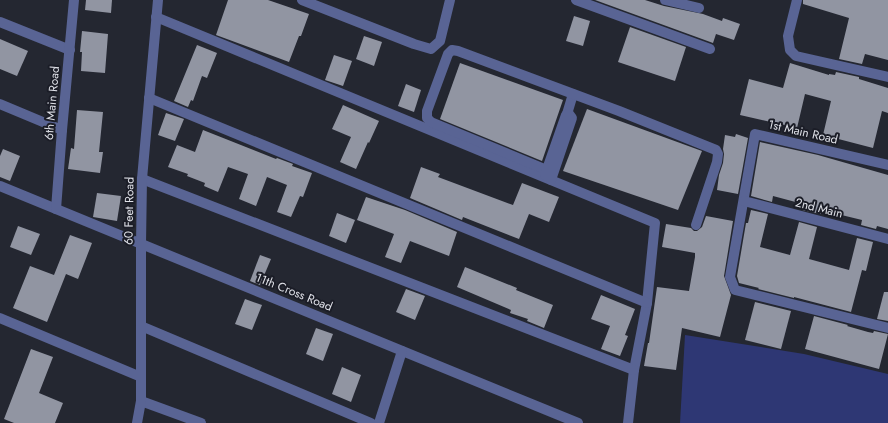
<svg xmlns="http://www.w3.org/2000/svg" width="888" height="423" font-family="Jost,sans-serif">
	<rect width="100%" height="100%" fill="#242731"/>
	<polygon fill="#2e3774" points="685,335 804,354 888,374 888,423 680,423"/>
	<g fill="#9195a2">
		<polygon points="86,0 112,0 111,13 85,10"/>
		<polygon points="228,0 268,0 309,14 301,36 299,36 289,62 216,35"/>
		<polygon points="595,0 645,0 664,6 703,14 722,21 723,18 740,24 734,40 716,34 713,43"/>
		<polygon points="803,0 888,0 888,60 865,54 862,64 839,59 849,18 803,4"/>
		<polygon points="574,16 590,21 583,46 566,41"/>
		<polygon points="630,27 686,47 675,81 618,62"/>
		<polygon points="82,31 108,34 105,73 81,71 82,52 80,52"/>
		<polygon points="364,36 382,42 374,66 356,59"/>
		<polygon points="0,39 28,51 17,76 0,69"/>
		<polygon points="197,45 217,53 207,78 202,76 193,101 191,100 188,107 174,101"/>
		<polygon points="334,55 352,61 343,86 325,80"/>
		<polygon points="460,63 563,100 542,161 440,119"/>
		<polygon points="790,63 829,75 829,74 835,75 836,72 859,77 859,79 888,88 888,113 882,111 873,148 823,135 831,101 805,94 797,128 740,115 749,79 783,88"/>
		<polygon points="406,84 421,90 414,112 398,106"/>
		<polygon points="343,105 379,121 369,143 368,142 356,169 340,162 351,137 332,129"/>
		<polygon points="587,109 702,151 678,210 563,171"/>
		<polygon points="77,110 103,112 99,152 103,152 100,173 68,169 71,148 74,149"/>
		<polygon points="166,113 184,119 175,141 158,135"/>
		<polygon points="203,130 256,151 276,159 277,158 293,164 292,166 312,173 303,197 300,196 291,217 277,212 287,185 267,177 256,206 239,199 248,174 228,167 218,192 204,186 205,183 187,176 188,174 168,167 177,145 195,152"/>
		<polygon points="736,134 748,138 738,194 717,190 719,175 723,163 724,154 723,149 725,135 735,137"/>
		<polygon points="760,142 818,155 888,175 888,229 877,226 876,229 861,225 862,220 825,211 822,210 821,214 802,210 803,204 773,196 772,202 751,196"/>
		<polygon points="3,149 20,156 10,181 0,177 0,156"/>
		<polygon points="421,167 440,174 438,177 513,205 522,183 559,197 549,222 529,214 519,239 463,217 462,220 410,198"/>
		<polygon points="97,193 121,196 117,221 93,217"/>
		<polygon points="366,197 405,210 457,232 449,256 410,241 401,263 385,257 394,234 357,220"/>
		<polygon points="751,210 768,214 760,247 790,255 799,222 817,227 809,259 849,270 857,238 873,242 866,271 862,270 851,312 794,297 794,298 758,289 759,288 739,283 737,276 746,223 748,223"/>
		<polygon points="337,213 355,220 346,243 329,236"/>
		<polygon points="706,216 733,221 724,276 731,295 720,337 682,328 676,370 644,366 648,343 649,343 657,287 689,291 695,257 695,253 662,247 666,224 691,228 694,231 697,231 702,227"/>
		<polygon points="18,226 40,234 31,255 10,247"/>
		<polygon points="70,235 92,243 78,279 66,274 47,322 13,308 30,266 54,275"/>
		<polygon points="260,255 271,259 260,285 250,281"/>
		<polygon points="465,267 517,288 516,290 553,305 544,328 527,321 528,319 510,313 511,310 457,287"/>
		<polygon points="406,289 425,296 415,320 396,312"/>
		<polygon points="884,292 888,292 888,321 877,319"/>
		<polygon points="601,295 635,309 625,335 628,336 620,356 601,349 610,326 591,319"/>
		<polygon points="245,299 262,305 252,330 235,324"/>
		<polygon points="755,302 791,311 781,349 745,340"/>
		<polygon points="814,316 848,325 847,326 868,332 873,333 874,331 888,334 879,369 805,349"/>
		<polygon points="316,328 333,334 323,361 306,354"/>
		<polygon points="31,349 53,357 39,393 63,403 55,423 14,423 4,419"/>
		<polygon points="342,367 361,375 351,402 332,394"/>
	</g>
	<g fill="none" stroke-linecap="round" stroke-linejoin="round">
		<g stroke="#596494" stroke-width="10">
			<polyline points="302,0 414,44 431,49 440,41 450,0"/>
			<polyline points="576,0 710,49"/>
			<polyline points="665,0 699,8"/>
			<polyline points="797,0 788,36 790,50 796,56 888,77"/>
			<polyline points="156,17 655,223 647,303 634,370 628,423"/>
			<polyline points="0,22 70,50"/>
			<polyline points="149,98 647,303"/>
			<polyline points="0,104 62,130"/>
			<polyline points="567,114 573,94"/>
			<polyline points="888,165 755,134 730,277 735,290 888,328"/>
			<polyline points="547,170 431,122 427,118 427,111 448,54 452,50 458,51 619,111 716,150 718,154 717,162 696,225"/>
			<polyline points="545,175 566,115 569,114 572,118 551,180"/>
			<polyline points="142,179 634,370"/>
			<polyline points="0,186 578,423"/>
			<polyline points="744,201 888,239"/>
			<polyline points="56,209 62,130 74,0"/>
			<polyline points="0,318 141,377"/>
			<polyline points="141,326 371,423"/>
			<polyline points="141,401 201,423"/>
			<polyline points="137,423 141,401 141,244 142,179 158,0"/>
			<polyline points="379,423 402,351"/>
		</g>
	</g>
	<g text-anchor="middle" stroke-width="4" stroke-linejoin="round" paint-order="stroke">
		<g font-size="12" fill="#e0e2e9" stroke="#1b1d27">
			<text transform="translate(52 103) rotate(-85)" y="4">6th Main Road</text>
			<text transform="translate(803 132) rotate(13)" y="4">1st Main Road</text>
			<text transform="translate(819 208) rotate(14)" y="4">2nd Main</text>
			<text transform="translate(129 211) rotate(-89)" y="4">60 Feet Road</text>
			<text transform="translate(294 292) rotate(22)" y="4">11th Cross Road</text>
		</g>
	</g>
</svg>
